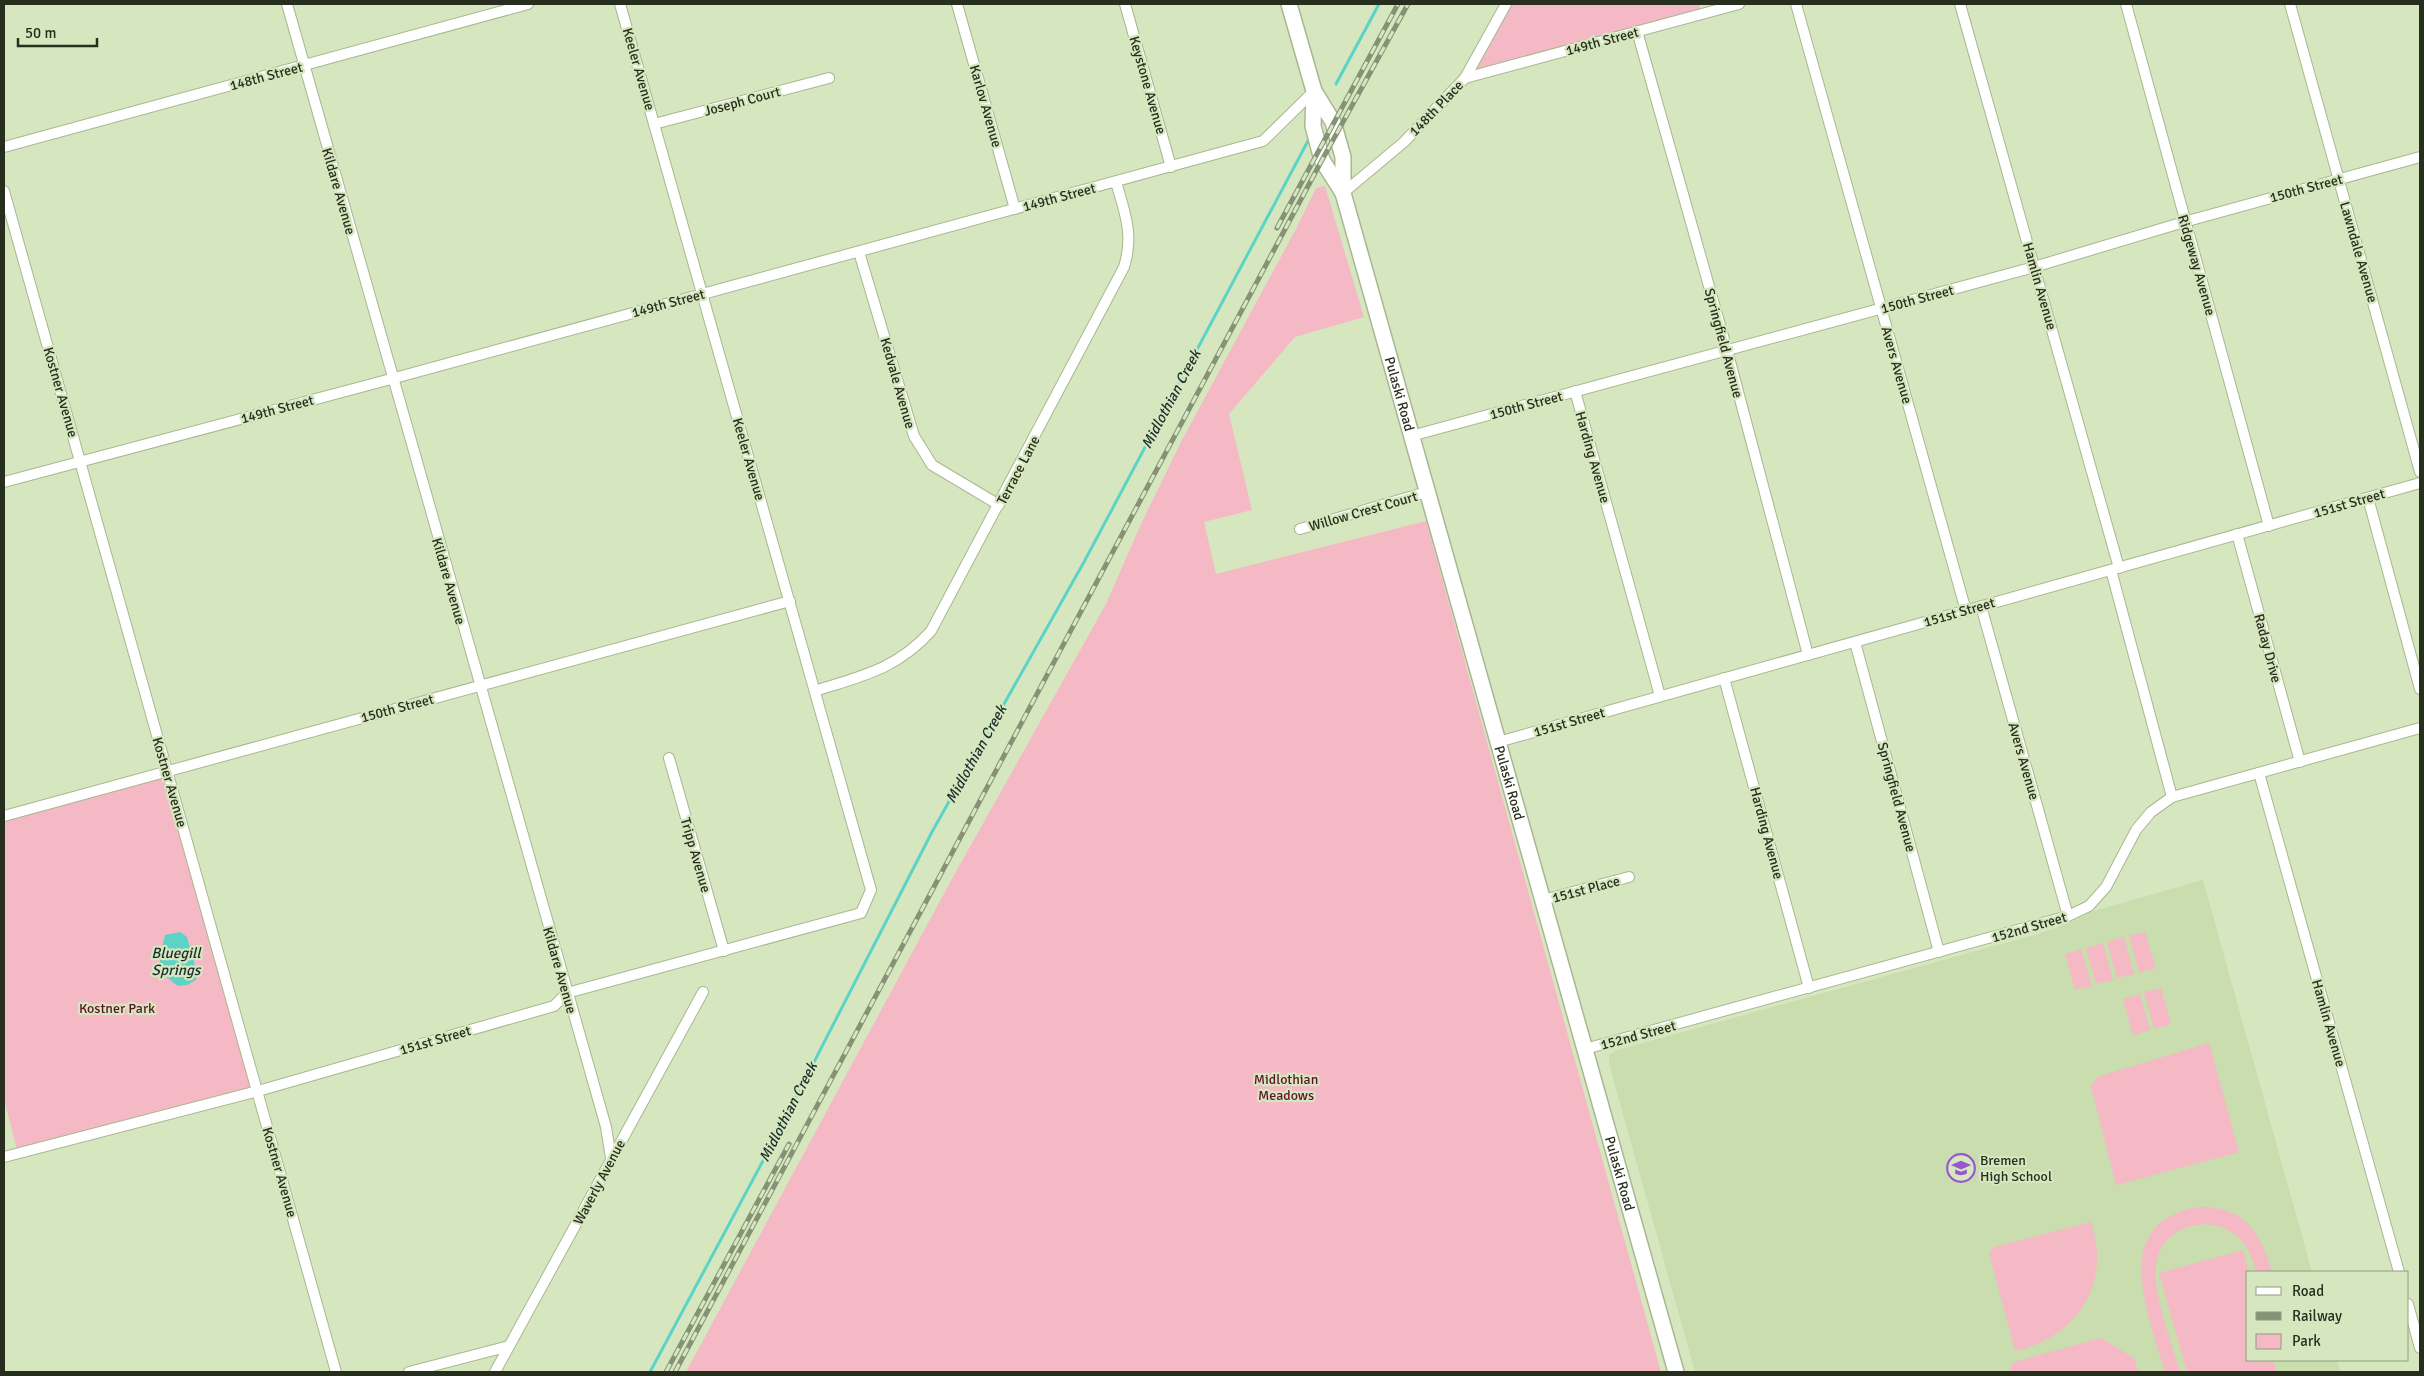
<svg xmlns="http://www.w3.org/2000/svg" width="2424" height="1376" font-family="Signika,sans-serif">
	<rect width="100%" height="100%" fill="#d6e7bf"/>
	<polygon fill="#c9ddae" points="2203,880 2312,1272 2248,1272 2248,1360 2337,1360 2340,1372 1695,1372 1609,1064 1609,1055 1617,1050 2041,933 2077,920 2091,912"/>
	<g fill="#f4b9c5">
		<polygon points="1506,4 1699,4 1702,14 1465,78"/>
		<polygon points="1325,186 1364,317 1295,337 1229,414 1252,510 1204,522 1216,574 1426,521 1661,1372 686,1372 948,886 1106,604 1141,524 1182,440 1297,227 1316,188"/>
		<polygon points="167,772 258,1091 18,1154 4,1099 4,816"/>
		<polygon points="2145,932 2156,968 2139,972 2129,936"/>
		<polygon points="2124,937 2134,974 2117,978 2107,942"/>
		<polygon points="2103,943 2113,980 2096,984 2086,948"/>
		<polygon points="2081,949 2092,986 2075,990 2065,954"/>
		<polygon points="2161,988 2171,1024 2154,1029 2144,992"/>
		<polygon points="2140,994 2150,1030 2133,1035 2123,999"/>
		<polygon points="2209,1043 2239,1152 2116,1185 2091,1087 2097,1077"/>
		<path d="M2199,1207C2244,1206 2261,1232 2272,1272H2256C2253,1261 2250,1250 2242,1241C2216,1211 2162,1223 2156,1264C2152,1293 2172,1343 2180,1372H2165C2149,1315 2107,1222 2199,1207Z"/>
		<path d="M2091,1222C2112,1284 2077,1337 2015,1351L1989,1253L1993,1247Z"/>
		<polygon points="2243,1250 2249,1272 2248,1360 2273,1360 2277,1372 2187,1372 2159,1273"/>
		<polygon points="2101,1338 2134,1358 2138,1372 2008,1372 2014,1362"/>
	</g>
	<path fill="#5cd3c6" d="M180,932L187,937L196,969V980L187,985L178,986C154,969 159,961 165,935Z"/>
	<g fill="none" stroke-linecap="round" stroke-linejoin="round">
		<g stroke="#5cd3c6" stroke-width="3">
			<polyline points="1336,84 1379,4"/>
			<polyline points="650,1372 773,1142 933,830 1084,562 1309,139"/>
		</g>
		<defs>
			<g id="street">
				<polyline points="287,4 606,1127 611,1158"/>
				<polyline points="957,4 1015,209"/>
				<polyline points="1125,4 1171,167"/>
				<polyline points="1796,4 1966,611"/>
				<polyline points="1960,4 2119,568"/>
				<polyline points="2126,4 2269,526"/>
				<polyline points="2290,4 2420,472"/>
				<polyline points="1637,31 1727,350 1808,655"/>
				<polyline points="1465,78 1739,4"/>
				<polyline points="654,124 829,78"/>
				<polyline points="4,147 528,4"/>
				<polyline points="4,191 336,1372"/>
				<polyline points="1343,193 1404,142 1465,78 1506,4"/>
				<polyline points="859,252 914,436 932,465 999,505"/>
				<polyline points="1575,391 1660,696"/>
				<polyline points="1411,436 2034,267 2184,222 2420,157"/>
				<polyline points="4,482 391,379 1263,141 1314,91"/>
				<polyline points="2368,498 2420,689"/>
				<polyline points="1300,529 1427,492"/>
				<polyline points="2237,534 2300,762"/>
				<polyline points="2111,570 2172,797"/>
				<polyline points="1981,606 2068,916"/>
				<polyline points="1855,642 1939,952"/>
				<polyline points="1724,678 1809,988"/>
				<path d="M815,691C862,676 897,669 931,631L1124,267C1134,235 1125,213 1116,182"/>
				<polyline points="1498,742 2420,483"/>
				<polyline points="669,758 724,951"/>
				<polyline points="2259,773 2399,1272"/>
				<polyline points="4,816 790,601"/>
				<polyline points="1543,900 1629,877"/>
				<polyline points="1585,1049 2068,916 2089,906 2106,887 2136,830 2151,812 2172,797 2420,728"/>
				<polyline points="4,1157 258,1091 554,1006 567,993 861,913 871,890 620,4"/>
				<polyline points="2408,1304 2420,1348"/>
				<polyline points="409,1372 509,1346"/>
				<polyline points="495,1372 703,992"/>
			</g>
			<g id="secondary">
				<path id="s1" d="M1289,4L1314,91L1333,122L1343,157V193L1676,1372"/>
				<polyline points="1314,91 1313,126 1322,160 1343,193"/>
			</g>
		</defs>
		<use href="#street" stroke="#a8b791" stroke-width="12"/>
		<use href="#secondary" stroke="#a8b791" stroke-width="18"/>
		<use href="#street" stroke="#fff" stroke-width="10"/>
		<use href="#secondary" stroke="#fff" stroke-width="15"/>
		<defs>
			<g id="rail">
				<polyline points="1277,228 1398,4"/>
				<polyline points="666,1372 789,1144"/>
				<polyline points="675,1372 1322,160 1408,4"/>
			</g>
		</defs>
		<use href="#rail" stroke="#869275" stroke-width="5"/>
		<use href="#rail" stroke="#d6e7bf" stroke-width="3" stroke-dasharray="9" stroke-linecap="butt"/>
	</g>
	<defs>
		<symbol id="school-ring" viewBox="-11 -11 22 22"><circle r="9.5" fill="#d6e7bf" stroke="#9758cf" stroke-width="1.5"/><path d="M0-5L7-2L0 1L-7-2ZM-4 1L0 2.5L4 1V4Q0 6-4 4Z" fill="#9758cf"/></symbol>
	</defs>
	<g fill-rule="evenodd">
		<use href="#school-ring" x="1945" y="1152" width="32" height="32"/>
	</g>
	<g text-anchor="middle" stroke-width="4.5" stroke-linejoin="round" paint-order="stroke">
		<g font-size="14" fill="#282e1e" stroke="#d6e7bf">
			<text transform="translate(1602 41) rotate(-15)" y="5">149th Street</text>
			<text transform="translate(639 69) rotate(74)" y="5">Keeler Avenue</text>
			<text transform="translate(266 76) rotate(-15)" y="5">148th Street</text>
			<text transform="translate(1148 85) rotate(74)" y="5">Keystone Avenue</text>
			<text transform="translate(742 101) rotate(-15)" y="5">Joseph Court</text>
			<text transform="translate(986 106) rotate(74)" y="5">Karlov Avenue</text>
			<text transform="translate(1436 108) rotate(-46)" y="5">148th Place</text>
			<text transform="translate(2306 188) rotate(-15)" y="5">150th Street</text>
			<text transform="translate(339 191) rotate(74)" y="5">Kildare Avenue</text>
			<text transform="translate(1059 197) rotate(-15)" y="5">149th Street</text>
			<text transform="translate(2359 252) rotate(74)" y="5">Lawndale Avenue</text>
			<text transform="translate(2197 265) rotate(74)" y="5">Ridgeway Avenue</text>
			<text transform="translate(2040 286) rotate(74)" y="5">Hamlin Avenue</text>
			<text transform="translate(1917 299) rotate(-15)" y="5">150th Street</text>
			<text transform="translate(668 303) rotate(-15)" y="5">149th Street</text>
			<text transform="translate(1724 343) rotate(75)" y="5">Springfield Avenue</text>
			<text transform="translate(1897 365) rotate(74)" y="5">Avers Avenue</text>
			<text transform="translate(898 383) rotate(74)" y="5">Kedvale Avenue</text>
			<text transform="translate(61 392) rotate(74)" y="5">Kostner Avenue</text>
			<text dy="5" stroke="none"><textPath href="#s1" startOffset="408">Pulaski Road</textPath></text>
			<text transform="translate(1526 405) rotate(-15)" y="5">150th Street</text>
			<text transform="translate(277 409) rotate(-15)" y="5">149th Street</text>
			<text transform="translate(1593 457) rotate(74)" y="5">Harding Avenue</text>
			<text transform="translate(749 459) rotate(74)" y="5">Keeler Avenue</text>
			<text transform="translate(1018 470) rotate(-62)" y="5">Terrace Lane</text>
			<text transform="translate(2349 503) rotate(-16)" y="5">151st Street</text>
			<text transform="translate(1363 511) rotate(-16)" y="5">Willow Crest Court</text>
			<text transform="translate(449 581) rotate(74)" y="5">Kildare Avenue</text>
			<text transform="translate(1959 612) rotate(-16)" y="5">151st Street</text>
			<text transform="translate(2268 648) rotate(75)" y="5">Raday Drive</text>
			<text transform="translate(397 708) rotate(-15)" y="5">150th Street</text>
			<text transform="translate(1569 722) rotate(-16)" y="5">151st Street</text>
			<text transform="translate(2024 761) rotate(74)" y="5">Avers Avenue</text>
			<text transform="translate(170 782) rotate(74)" y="5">Kostner Avenue</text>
			<text dy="5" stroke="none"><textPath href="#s1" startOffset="812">Pulaski Road</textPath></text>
			<text transform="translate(1897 797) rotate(75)" y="5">Springfield Avenue</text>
			<text transform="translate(1767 833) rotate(75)" y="5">Harding Avenue</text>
			<text transform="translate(696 855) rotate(74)" y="5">Tripp Avenue</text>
			<text transform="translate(1586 889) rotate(-15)" y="5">151st Place</text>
			<text transform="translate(2029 927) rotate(-16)" y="5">152nd Street</text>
			<text transform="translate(560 970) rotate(74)" y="5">Kildare Avenue</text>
			<text transform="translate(2329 1023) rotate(74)" y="5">Hamlin Avenue</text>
			<text transform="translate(1638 1035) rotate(-15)" y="5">152nd Street</text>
			<text transform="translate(435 1040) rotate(-16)" y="5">151st Street</text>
			<text transform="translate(280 1172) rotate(74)" y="5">Kostner Avenue</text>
			<text dy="5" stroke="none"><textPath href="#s1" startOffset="1218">Pulaski Road</textPath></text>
			<text transform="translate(599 1182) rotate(-62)" y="5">Waverly Avenue</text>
		</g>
		<g font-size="14" fill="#5e112b" stroke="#d6e7bf">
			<text x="117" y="1013">Kostner Park</text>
			<text x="1286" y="1084">Midlothian<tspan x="1286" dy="16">Meadows</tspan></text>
		</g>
		<g font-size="14" fill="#282e1e" stroke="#d6e7bf" text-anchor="start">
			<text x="1980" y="1165">Bremen<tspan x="1980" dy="16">High School</tspan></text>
		</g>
		<g font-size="15" font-style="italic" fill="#1a2f2d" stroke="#d6e7bf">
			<text transform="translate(1171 399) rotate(-62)" y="5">Midlothian Creek</text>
			<text transform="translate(976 754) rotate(-61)" y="5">Midlothian Creek</text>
			<text x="176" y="958">Bluegill<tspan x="176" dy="17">Springs</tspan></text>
			<text transform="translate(788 1112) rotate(-63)" y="5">Midlothian Creek</text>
		</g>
	</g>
	<rect width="2424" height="1376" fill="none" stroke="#282e1e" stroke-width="10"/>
	<rect x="2246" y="1271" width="162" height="90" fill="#d6e7bf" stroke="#909d7f"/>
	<rect x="2256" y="1287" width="25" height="8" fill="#ffffff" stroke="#909d7f"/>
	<text x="2292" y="1296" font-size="15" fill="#282e1e">Road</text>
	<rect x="2256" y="1312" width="25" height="8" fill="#869275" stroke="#909d7f"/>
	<text x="2292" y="1321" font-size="15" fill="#282e1e">Railway</text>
	<rect x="2256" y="1334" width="25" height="15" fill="#f4b9c5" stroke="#909d7f"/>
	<text x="2292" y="1346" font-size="15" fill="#282e1e">Park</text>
	<path d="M18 38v8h79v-8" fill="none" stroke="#282e1e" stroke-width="2.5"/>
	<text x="25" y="38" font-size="15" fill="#282e1e" stroke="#d6e7bf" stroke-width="4" paint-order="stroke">50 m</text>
</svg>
